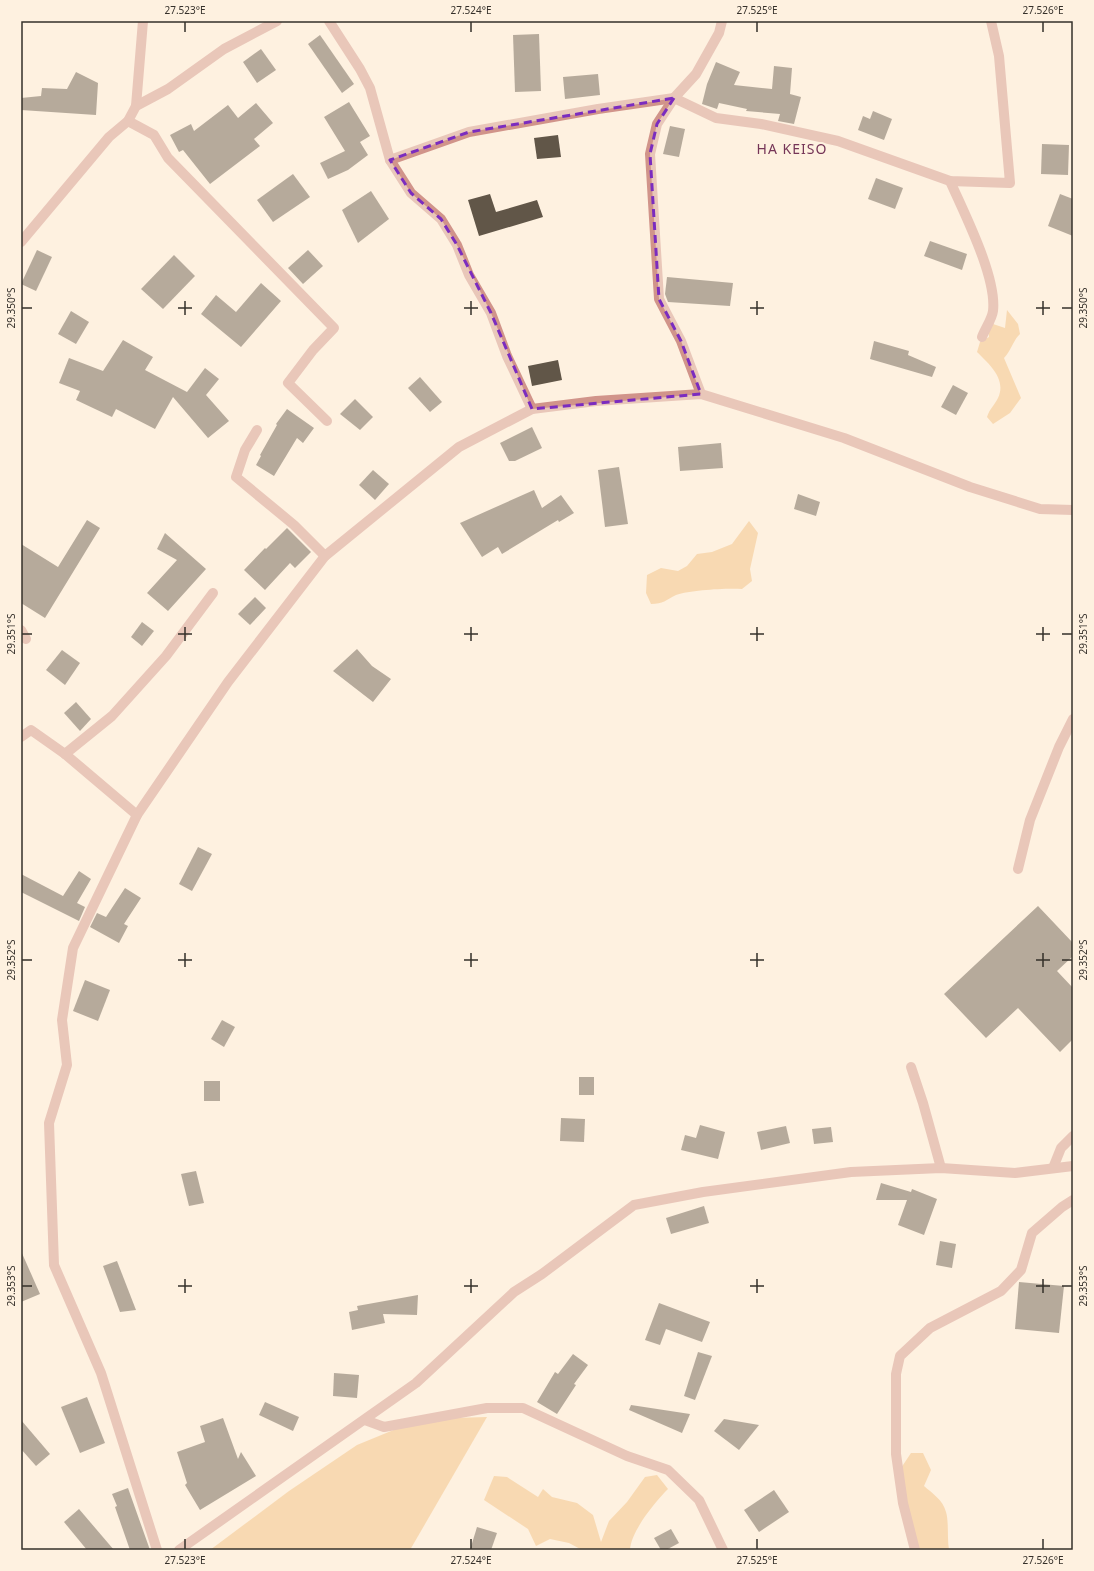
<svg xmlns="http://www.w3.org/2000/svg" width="1094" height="1571" font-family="'Noto Sans',sans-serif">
	<rect width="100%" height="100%" fill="#fef1e0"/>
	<g fill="#f2bd7a">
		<path d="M1007,310L1018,324L1020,334C1014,339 1011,351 1004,358L1021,398L1010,413L993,424L987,417C990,408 994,406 998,398C1007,379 989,364 977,352L980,342L989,337L988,328L993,324L1005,328Z"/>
		<path d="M749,521L758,533L750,569L752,581L742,589C726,588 691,590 676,595C666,600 663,604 651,604L646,593L647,575L661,568L678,571L687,566L697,554L712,552L732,544Z"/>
		<polygon points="487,1417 410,1550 210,1550 289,1491 357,1445 396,1429 453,1418"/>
		<path d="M911,1453H923L931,1470L924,1486C932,1493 943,1500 946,1512C949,1522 947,1538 949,1550H915L899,1471Z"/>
		<path d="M657,1475L668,1489C655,1502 631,1531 630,1550H582L569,1543L550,1539L536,1546L528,1529L484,1500L494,1476L507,1477L538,1497L543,1489L552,1497L577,1503L593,1515L601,1542L609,1521L627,1502L645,1477Z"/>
	</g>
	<g fill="#615648">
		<polygon points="539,34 541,91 515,92 513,35"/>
		<polygon points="320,35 354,84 342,93 308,44"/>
		<polygon points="261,49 276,70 257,83 243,62"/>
		<polygon points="716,62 740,72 734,85 772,89 774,66 792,68 790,94 801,97 794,124 778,121 780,114 746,111 747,109 719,103 717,109 702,104 707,84"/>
		<polygon points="76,72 98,83 96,115 21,110 21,98 41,96 42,88 67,89"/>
		<polygon points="598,74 600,95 565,99 563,77"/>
		<polygon points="349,102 370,136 360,142 368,155 348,170 328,179 320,163 345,151 324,117"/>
		<polygon points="256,103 273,123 254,139 260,146 210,184 183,150 179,152 170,135 191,124 194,131 228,105 238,118"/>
		<polygon points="873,111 892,119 884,140 858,130 863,116 870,119"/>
		<polygon points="670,126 685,129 679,157 663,154"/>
		<polygon points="558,135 561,157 537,159 534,138"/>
		<polygon points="1042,144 1069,145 1068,175 1041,174"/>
		<polygon points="293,174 310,197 273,222 257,200"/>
		<polygon points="876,178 903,188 895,209 868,199"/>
		<polygon points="371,191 389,219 358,243 342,210"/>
		<polygon points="490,194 496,212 537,200 543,217 479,236 468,200"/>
		<polygon points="1060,194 1073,199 1073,236 1048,226"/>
		<polygon points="930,241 967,254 962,270 924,256"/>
		<polygon points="37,250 52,257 36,291 21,284"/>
		<polygon points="308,250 323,266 303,284 288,268"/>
		<polygon points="174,255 195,276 163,309 141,289"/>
		<polygon points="667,277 733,283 730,306 668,302 665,294"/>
		<polygon points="261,283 281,301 241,347 201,314 216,295 236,312"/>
		<polygon points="71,311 89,322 76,344 58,334"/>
		<polygon points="123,340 153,357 145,370 187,392 205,368 219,379 206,395 229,421 208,438 173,397 155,429 116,409 112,417 76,400 80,391 59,383 69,358 103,371"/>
		<polygon points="874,341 909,351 908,355 936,367 932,377 870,359"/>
		<polygon points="558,360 562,380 532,386 528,366"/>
		<polygon points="420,377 442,402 430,412 408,388"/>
		<polygon points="953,385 968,393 956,415 941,407"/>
		<polygon points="355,399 373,417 360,430 340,414"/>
		<polygon points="287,409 314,428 303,443 297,438 274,476 256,465 261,456 260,455 277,425 276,424"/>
		<polygon points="532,427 542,448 515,461 509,461 500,443"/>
		<polygon points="721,443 723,468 680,471 678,447"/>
		<polygon points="619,467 628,524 605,527 598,470"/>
		<polygon points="373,470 389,484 375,500 359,485"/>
		<polygon points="534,490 542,508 561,495 574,513 559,522 558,520 502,554 498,547 482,557 460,523"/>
		<polygon points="798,494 820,502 816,516 794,509"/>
		<polygon points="87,520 100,528 45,618 21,603 21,544 58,567"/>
		<polygon points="287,528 311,552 295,568 290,563 265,590 244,570 265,548 266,549"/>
		<polygon points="165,533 206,569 168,611 147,593 177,560 157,549"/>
		<polygon points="255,597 266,608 250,625 238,614"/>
		<polygon points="142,622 154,631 142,646 131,637"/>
		<polygon points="357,649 372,666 391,679 373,702 333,671"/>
		<polygon points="62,650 80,663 65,685 46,670"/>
		<polygon points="76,702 91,719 80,731 64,713"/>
		<polygon points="198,847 212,854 192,891 179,884"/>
		<polygon points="79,871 91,879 77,903 85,907 79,921 21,892 21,874 63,896"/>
		<polygon points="125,888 141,898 124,924 128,926 119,943 90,927 97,913 106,917"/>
		<polygon points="1038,906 1073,943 1073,956 1057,971 1073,988 1073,1039 1060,1052 1018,1008 986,1038 944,994"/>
		<polygon points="85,980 110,990 98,1021 73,1011"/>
		<polygon points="222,1020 235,1027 224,1047 211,1039"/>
		<rect x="579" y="1077" width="15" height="18"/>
		<rect x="204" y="1081" width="16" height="20"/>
		<polygon points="561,1118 585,1119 584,1142 560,1141"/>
		<polygon points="700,1125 725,1132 718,1159 681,1150 685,1135 696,1138"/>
		<polygon points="786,1126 790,1143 761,1150 757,1132"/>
		<polygon points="831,1127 833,1142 814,1144 812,1129"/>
		<polygon points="196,1171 204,1203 189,1206 181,1174"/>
		<polygon points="881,1183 911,1192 912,1189 937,1199 924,1235 898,1225 907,1200 876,1200"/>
		<polygon points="704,1206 709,1223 671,1234 666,1218"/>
		<polygon points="940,1241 956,1244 952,1268 936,1265"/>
		<polygon points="21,1251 40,1294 21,1302"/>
		<polygon points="117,1261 136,1310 120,1312 103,1266"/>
		<polygon points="1019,1282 1064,1286 1059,1333 1015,1329"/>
		<polygon points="418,1295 417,1315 383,1314 385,1323 352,1330 349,1312 358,1310 357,1306"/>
		<polygon points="659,1303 710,1322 702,1342 666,1329 660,1345 645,1340"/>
		<polygon points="698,1352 712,1356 695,1400 684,1396"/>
		<polygon points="573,1354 588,1365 574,1384 576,1385 557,1414 537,1402 555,1372 558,1374"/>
		<polygon points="334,1373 359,1375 357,1398 333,1396"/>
		<polygon points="87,1397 105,1443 80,1453 61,1407"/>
		<polygon points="265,1402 299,1417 293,1431 259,1415"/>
		<polygon points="631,1405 690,1414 682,1433 629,1410"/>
		<polygon points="223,1418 238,1459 241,1452 256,1476 200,1510 185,1485 187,1483 177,1452 205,1442 200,1426"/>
		<polygon points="724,1419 759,1425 739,1450 714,1431"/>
		<polygon points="21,1420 50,1454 36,1466 21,1449"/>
		<polygon points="128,1488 150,1550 130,1550 115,1507 117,1506 112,1494"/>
		<polygon points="774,1490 789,1512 759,1532 744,1510"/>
		<polygon points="79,1509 114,1550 87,1550 64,1522"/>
		<polygon points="477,1527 497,1533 491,1550 470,1550"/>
		<polygon points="671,1529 679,1543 666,1550 661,1550 654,1538"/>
	</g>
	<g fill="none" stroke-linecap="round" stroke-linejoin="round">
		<g stroke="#d1948a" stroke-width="10">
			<polyline points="329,21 360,69 370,88 390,160 411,193 441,219 457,245 469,275 491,313 507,356 532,409"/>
			<polyline points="136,106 143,21"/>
			<polyline points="128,121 154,135 168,158 334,328 313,350 288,383 327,421"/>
			<polyline points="390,160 469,132 598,109 674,98 716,118 761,124 838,141 950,181 1010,183 999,56 991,21"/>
			<path d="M950,181C964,213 997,277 993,311C992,319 985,329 982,337"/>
			<polyline points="21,242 109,137 128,121 136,106 168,89 224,49 277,21"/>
			<polyline points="701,394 681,341 659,299 650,154 657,124 674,98 696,74 719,33 722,21"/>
			<polyline points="257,430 245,450 236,477 294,525 325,556"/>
			<polyline points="21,630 26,639"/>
			<polyline points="21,737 31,730 65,754 137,815"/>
			<polyline points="65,754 112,716 166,656 213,593"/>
			<polyline points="1018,869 1030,820 1059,747 1073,719"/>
			<polyline points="911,1067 923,1103 941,1168"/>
			<polyline points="1053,1168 1061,1148 1073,1136"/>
			<polyline points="365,1420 384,1427 487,1408 523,1408 627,1456 668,1470 699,1500 723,1550"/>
			<polyline points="157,1550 101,1373 54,1265 49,1123 67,1065 62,1020 73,948 137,815 228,682 325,556 459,447 532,409 596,401 701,394 844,438 970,487 1040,509 1073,510"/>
			<polyline points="179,1550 416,1383 514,1292 542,1274 634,1205 703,1192 851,1172 941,1168 1015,1173 1073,1166"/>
			<polyline points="915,1550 903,1503 896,1454 896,1374 900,1356 930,1328 1001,1291 1021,1270 1032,1233 1062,1207 1073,1200"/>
		</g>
	</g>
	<path d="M0 0H1094V1571H0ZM674,98L657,124L650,154L659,299L681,341L701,394L532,409L491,313L457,245L441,219L411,193L390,160L469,132Z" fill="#fef1e0" fill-opacity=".55" fill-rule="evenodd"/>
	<path fill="none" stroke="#7b2cbf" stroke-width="3" stroke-dasharray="8 5" stroke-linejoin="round" d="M674,98L657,124L650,154L659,299L681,341L701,394L532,409L491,313L457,245L441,219L411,193L390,160L469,132Z"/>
	<path fill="none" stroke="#35302a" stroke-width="1.5" d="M185,22V32M471,22V32M757,22V32M1043,22V32M185,301V315M471,301V315M757,301V315M1043,301V315M22,308H32M178,308H192M464,308H478M750,308H764M1036,308H1050M1062,308H1072M185,627V641M471,627V641M757,627V641M1043,627V641M22,634H32M178,634H192M464,634H478M750,634H764M1036,634H1050M1062,634H1072M185,953V967M471,953V967M757,953V967M1043,953V967M22,960H32M178,960H192M464,960H478M750,960H764M1036,960H1050M1062,960H1072M185,1279V1293M471,1279V1293M757,1279V1293M1043,1279V1293M22,1286H32M178,1286H192M464,1286H478M750,1286H764M1036,1286H1050M1062,1286H1072M185,1539V1549M471,1539V1549M757,1539V1549M1043,1539V1549"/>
	<g text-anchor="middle" stroke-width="4" stroke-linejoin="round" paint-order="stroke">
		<g font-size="14" letter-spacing="1" fill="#753557" stroke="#fef1e0">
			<text x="792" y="154">HA KEISO</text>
		</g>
	</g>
	<rect width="1094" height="1571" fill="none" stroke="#fef1e0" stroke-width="44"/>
	<rect x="22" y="22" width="1050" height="1527" fill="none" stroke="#35302a" stroke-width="1.5"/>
	<g font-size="10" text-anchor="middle" fill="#35302a">
		<text x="185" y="14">27.523°E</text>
		<text x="471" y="14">27.524°E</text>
		<text x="757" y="14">27.525°E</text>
		<text x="1043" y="14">27.526°E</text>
		<text transform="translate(11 308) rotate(-90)" y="4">29.350°S</text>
		<text transform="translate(1083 308) rotate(-90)" y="4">29.350°S</text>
		<text transform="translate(11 634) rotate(-90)" y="4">29.351°S</text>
		<text transform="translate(1083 634) rotate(-90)" y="4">29.351°S</text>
		<text transform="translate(11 960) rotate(-90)" y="4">29.352°S</text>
		<text transform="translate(1083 960) rotate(-90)" y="4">29.352°S</text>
		<text transform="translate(11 1286) rotate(-90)" y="4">29.353°S</text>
		<text transform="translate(1083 1286) rotate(-90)" y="4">29.353°S</text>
		<text x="185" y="1564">27.523°E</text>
		<text x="471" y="1564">27.524°E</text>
		<text x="757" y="1564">27.525°E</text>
		<text x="1043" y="1564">27.526°E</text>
	</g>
</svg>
